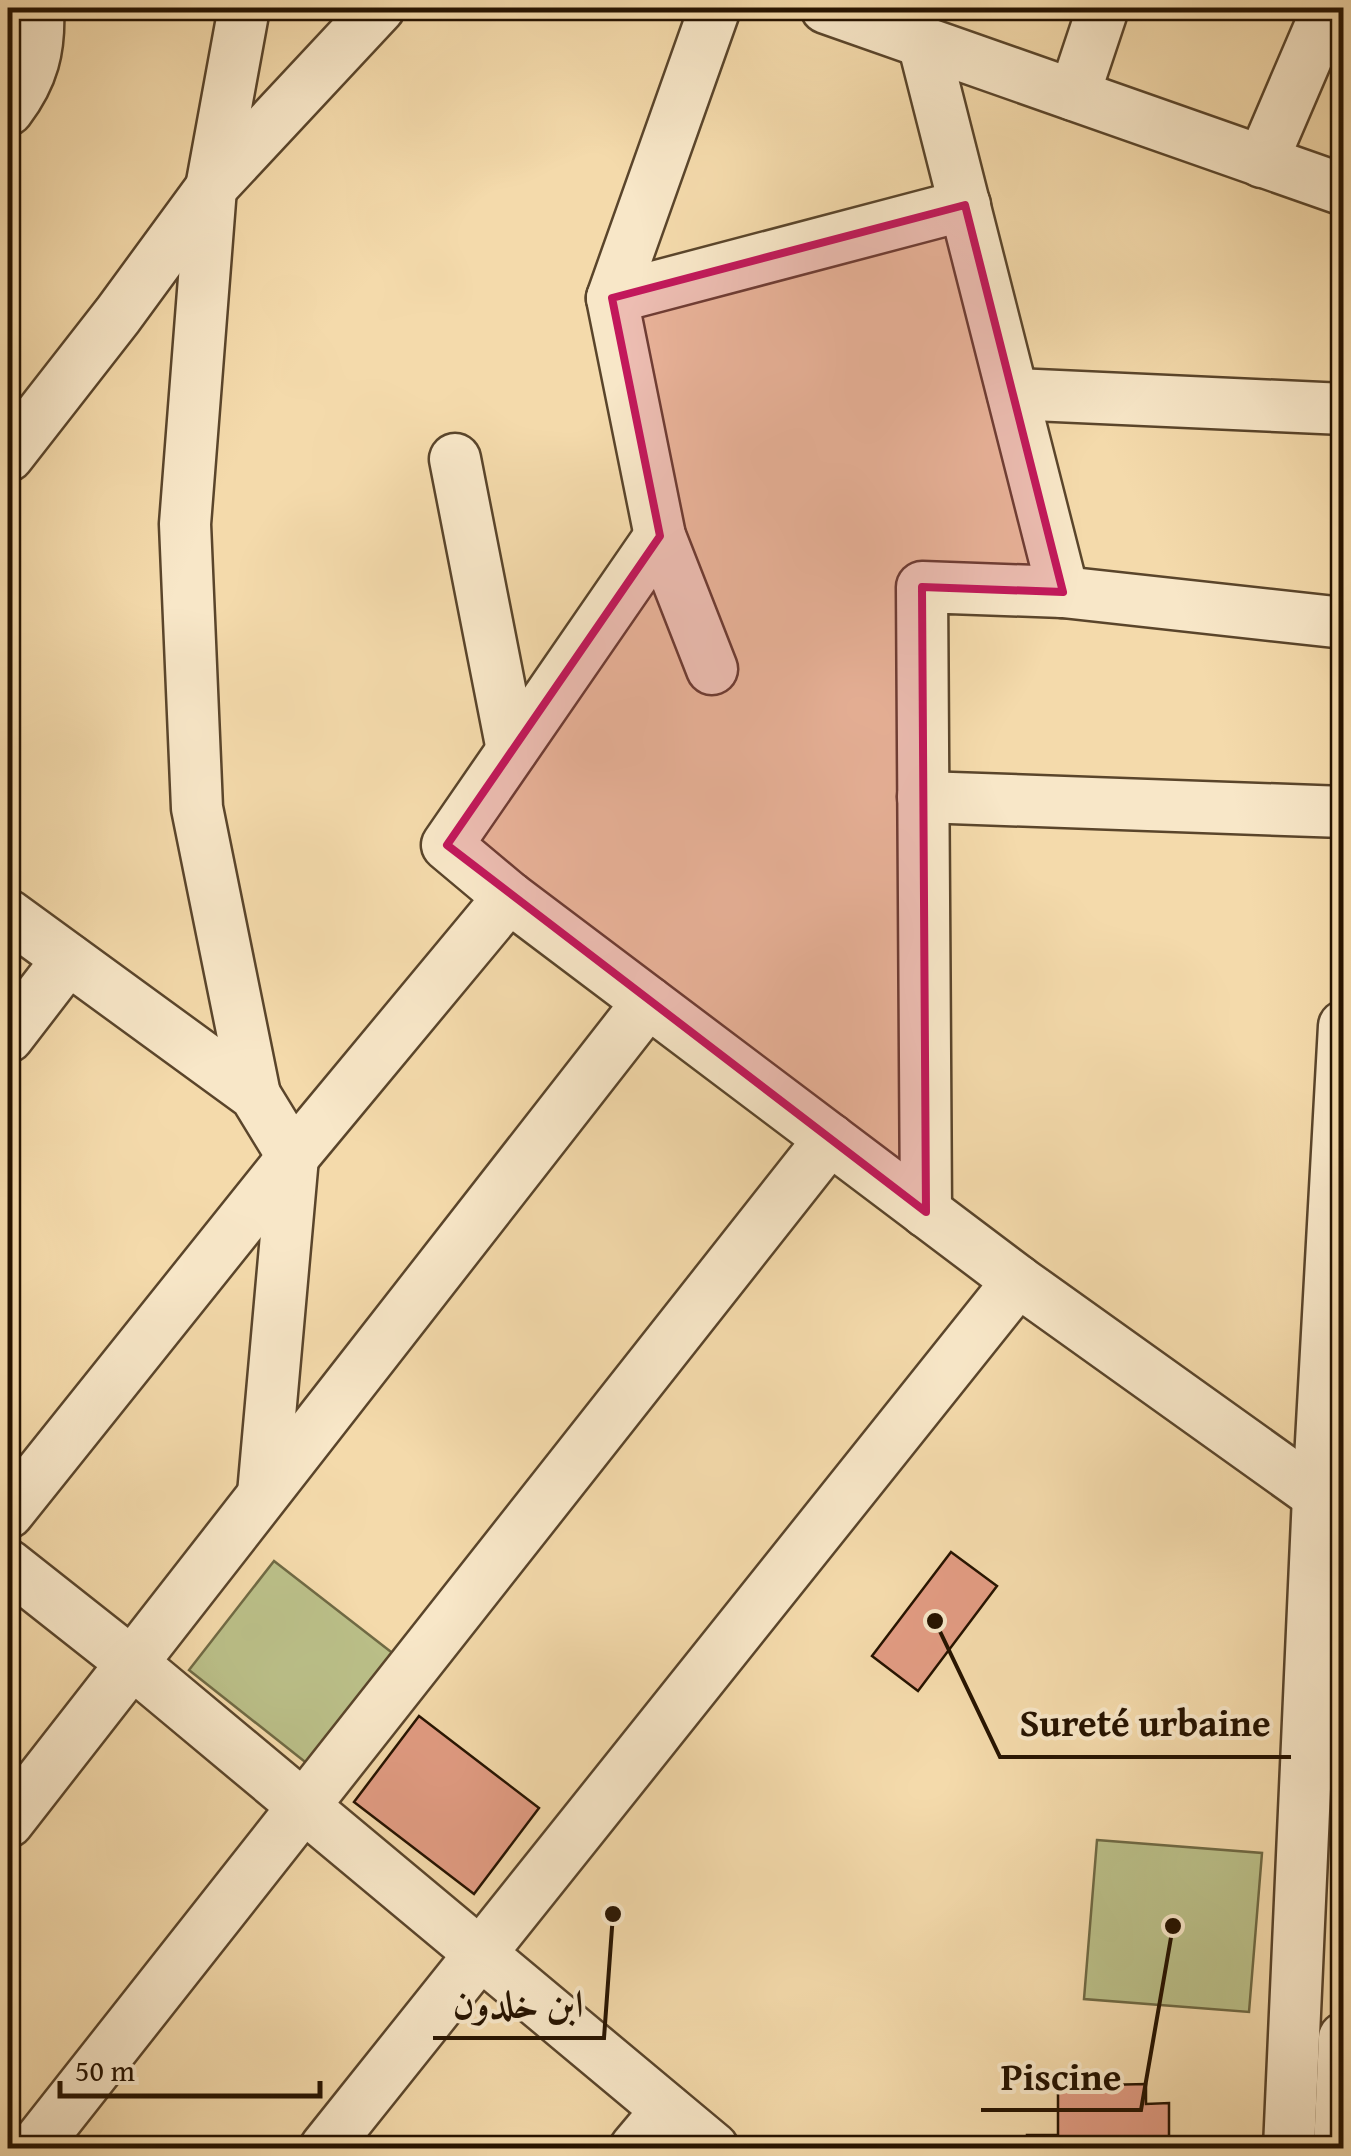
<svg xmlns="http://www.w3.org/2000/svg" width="1351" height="2156" font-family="'Gentium Book Plus',Amiri,serif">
	<rect width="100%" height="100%" fill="#f4daab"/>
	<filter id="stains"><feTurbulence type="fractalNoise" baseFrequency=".002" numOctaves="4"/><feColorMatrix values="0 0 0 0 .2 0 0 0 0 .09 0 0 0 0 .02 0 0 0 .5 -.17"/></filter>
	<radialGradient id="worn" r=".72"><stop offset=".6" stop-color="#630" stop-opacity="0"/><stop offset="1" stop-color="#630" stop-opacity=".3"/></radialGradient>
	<g fill="#bbc089" stroke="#706a44" stroke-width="2.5">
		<polygon points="274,1561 395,1655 309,1765 189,1670"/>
		<polygon points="1097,1840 1262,1853 1249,2012 1084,1999"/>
	</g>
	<g fill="#e29c83" stroke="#261300" stroke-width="2.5">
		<polygon points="951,1552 997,1586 918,1691 872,1656"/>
		<polygon points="419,1716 539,1808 474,1894 354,1802"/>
		<polygon points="1146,2084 1146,2104 1169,2103 1169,2148 1027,2148 1027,2135 1058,2135 1058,2086"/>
	</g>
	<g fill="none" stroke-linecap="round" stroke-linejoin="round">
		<defs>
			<g id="minor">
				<polyline points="244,8 211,188 185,524 197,808 255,1095"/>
				<polyline points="826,8 1344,190"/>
				<polyline points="923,42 1063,592"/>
				<polyline points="1074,95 1103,8"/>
				<path d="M8,110C33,77 40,49 38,8"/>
				<polyline points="1262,162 1328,8"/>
				<polyline points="612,298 965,205"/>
				<polyline points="1013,394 1344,409"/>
				<polyline points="8,456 118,315 211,188 379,8"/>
				<polyline points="455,459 512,750"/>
				<polyline points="660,536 447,845 509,897 1018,1281 1344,1514"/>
				<polyline points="712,669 660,536 612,298 715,8"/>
				<polyline points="923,797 1344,812"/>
				<polyline points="8,915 255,1095 293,1157 263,1494"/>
				<polyline points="8,1037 68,959"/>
				<polyline points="926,1212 922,587 1063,592 1344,623"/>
				<polyline points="8,1513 293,1157 509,897"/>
				<polyline points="8,1565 132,1663 713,2148"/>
				<polyline points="8,1822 648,1002"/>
				<polyline points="34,2148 830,1139"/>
				<polyline points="325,2148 1018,1281"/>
				<polyline points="635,2148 667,2110"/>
				<polyline points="1289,2148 1318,1496 1344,1026"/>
				<polyline points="1339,2148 1344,2038"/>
			</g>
		</defs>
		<use href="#minor" stroke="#5a452b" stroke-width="55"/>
		<use href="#minor" stroke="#f8e7c8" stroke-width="50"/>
	</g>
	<path fill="#c2185b" fill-opacity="0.2" stroke="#c2185b" stroke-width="8" stroke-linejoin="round" d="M965,205L1063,592L922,587L926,1212L447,845L660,536L612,298Z"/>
	<path fill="none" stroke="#261300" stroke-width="4" d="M935 1621L1000 1757H1291M613 1914L604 2038H433M1173 1926L1141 2110H981"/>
	<g fill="#261300" stroke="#f8e7c8" stroke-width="4">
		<circle cx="935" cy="1621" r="10"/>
		<circle cx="613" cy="1914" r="10"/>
		<circle cx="1173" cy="1926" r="10"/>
	</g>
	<g font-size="38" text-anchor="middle" font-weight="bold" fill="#261300" stroke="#f8e7c8" stroke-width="8" stroke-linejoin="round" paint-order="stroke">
		<text x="1145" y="1736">Sureté urbaine</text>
		<text x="518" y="2017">ابن خلدون</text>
		<text x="1061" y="2090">Piscine</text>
	</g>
	<rect width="1351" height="2156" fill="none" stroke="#f4daab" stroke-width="40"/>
	<rect x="10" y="10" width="1331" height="2136" fill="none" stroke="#261300" stroke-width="5"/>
	<rect x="20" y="20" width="1311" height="2116" fill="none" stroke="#261300" stroke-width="2.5"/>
	<path d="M60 2081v15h260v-15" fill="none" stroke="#261300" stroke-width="5"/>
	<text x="75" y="2081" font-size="30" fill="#261300" stroke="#f8e7c8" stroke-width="8" paint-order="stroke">50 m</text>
	<rect width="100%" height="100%" filter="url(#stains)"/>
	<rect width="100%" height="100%" fill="url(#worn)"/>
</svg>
